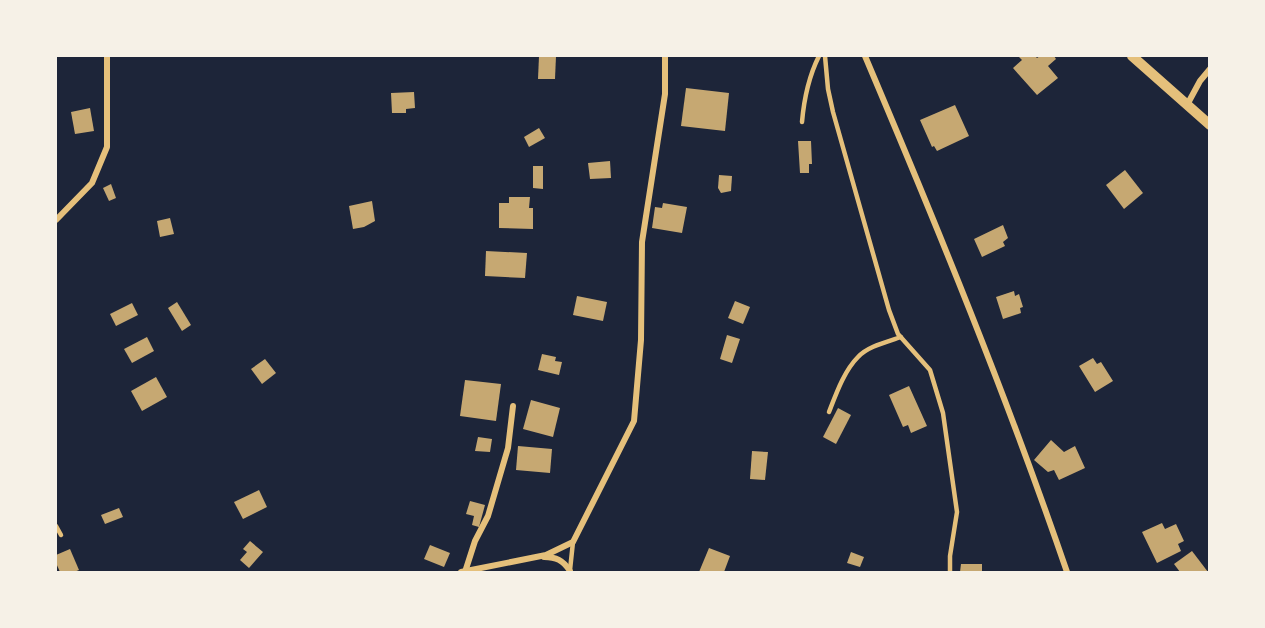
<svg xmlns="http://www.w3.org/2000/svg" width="1265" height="628" font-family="Barlow,sans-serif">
	<rect width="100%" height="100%" fill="#14213d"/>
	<rect fill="#1d2539" x="56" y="56" width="1153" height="516"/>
	<g fill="#c6a872">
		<polygon points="539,56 556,56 555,79 538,79"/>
		<polygon points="1018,56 1035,56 1037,58 1040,56 1054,56 1056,59 1048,66 1058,78 1037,95 1013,68 1022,60"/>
		<polygon points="686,88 729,93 725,131 681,126"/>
		<polygon points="414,92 415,108 406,109 406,113 392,113 391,93"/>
		<polygon points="955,105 969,136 937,151 934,146 932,147 920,120"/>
		<polygon points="90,108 94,131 75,134 71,112"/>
		<polygon points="539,128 545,138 529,147 524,137"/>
		<polygon points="798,141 811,141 812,164 809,164 809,173 800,173"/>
		<polygon points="610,161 611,178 590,179 588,163"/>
		<polygon points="533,166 543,166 543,189 533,188"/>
		<polygon points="1125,170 1143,193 1124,209 1106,185"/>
		<polygon points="719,175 732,176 731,191 721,193 718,188"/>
		<polygon points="111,184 116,198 109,201 103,188"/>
		<polygon points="509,197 530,197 529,208 533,208 533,229 499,228 499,203 509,203"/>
		<polygon points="372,201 375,221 364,227 353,229 349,206"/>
		<polygon points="663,203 687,207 682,233 652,228 655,207 662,208"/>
		<polygon points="170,218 174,234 160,237 157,221"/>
		<polygon points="1003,225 1008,238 1003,242 1005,246 982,257 974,239"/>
		<polygon points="486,251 527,253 525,278 485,276"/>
		<polygon points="1014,291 1015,296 1019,294 1023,307 1020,308 1021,313 1003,319 996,297"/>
		<polygon points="577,296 607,302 603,321 573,315"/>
		<polygon points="735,301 750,307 743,324 728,318"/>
		<polygon points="177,302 191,325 182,331 168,308"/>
		<polygon points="132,303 138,315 116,326 110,314"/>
		<polygon points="727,335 740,339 732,363 720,359"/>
		<polygon points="147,337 154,351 132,363 124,349"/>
		<polygon points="542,354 556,357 555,361 562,362 559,375 538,370"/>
		<polygon points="1093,358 1097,364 1101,362 1113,381 1095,392 1079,366"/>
		<polygon points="265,359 276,373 262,384 251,369"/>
		<polygon points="156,377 167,397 142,411 131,391"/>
		<polygon points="465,380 501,384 496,421 460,416"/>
		<polygon points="909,386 927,426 911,433 908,425 903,427 889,395"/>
		<polygon points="531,400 560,408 553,437 523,429"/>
		<polygon points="838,408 851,415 836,444 823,437"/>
		<polygon points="478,437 492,439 490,452 475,451"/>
		<polygon points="1051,440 1064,452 1075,446 1085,468 1059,480 1054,470 1048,472 1034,460"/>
		<polygon points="518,446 552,449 550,473 516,470"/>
		<polygon points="752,451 768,452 765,480 750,479"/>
		<polygon points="259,490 267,507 243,519 234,502"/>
		<polygon points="470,501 485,505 479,527 472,525 474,516 466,514"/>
		<polygon points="119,508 123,517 105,524 101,515"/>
		<polygon points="1162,523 1165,529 1176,524 1184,541 1178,544 1181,551 1157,563 1142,532"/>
		<polygon points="250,541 263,552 249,568 240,560 247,552 243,549"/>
		<polygon points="430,545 450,553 444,567 424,559"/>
		<polygon points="709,548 730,556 724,572 699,572"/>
		<polygon points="70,549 79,570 74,572 60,572 56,563 56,555"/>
		<polygon points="1192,551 1208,572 1180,572 1174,564"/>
		<polygon points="851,552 864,557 860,567 847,563"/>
		<polygon points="961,564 982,564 982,572 960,572"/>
	</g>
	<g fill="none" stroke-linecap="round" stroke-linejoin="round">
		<g stroke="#e5c07b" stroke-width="4.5">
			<polyline points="825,56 828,89 833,112 889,310 898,334 930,370 943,413 957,512 950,556 950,572"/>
			<path d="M802,122C804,99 809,76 819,56"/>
			<path d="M829,412C836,394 844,371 858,357C868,346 887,342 901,337"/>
			<polyline points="56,526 61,535"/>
			<polyline points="570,570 573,542"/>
		</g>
		<g stroke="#e5c07b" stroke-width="6">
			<path d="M865,56C937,226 1007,397 1067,572"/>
			<polyline points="1187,105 1200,81 1210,69"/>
			<polyline points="56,220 92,183 107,147 107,56"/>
			<path d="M544,557C556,557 563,560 570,571"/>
			<polyline points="461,572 546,555 573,542 634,421 641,340 642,242 665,94 665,56"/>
			<polyline points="465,572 475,541 488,516 508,448 513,406"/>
		</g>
		<polyline stroke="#e5c07b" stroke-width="10" points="1132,56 1210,125"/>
	</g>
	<rect width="1265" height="628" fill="none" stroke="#f6f1e7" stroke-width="114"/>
</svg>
